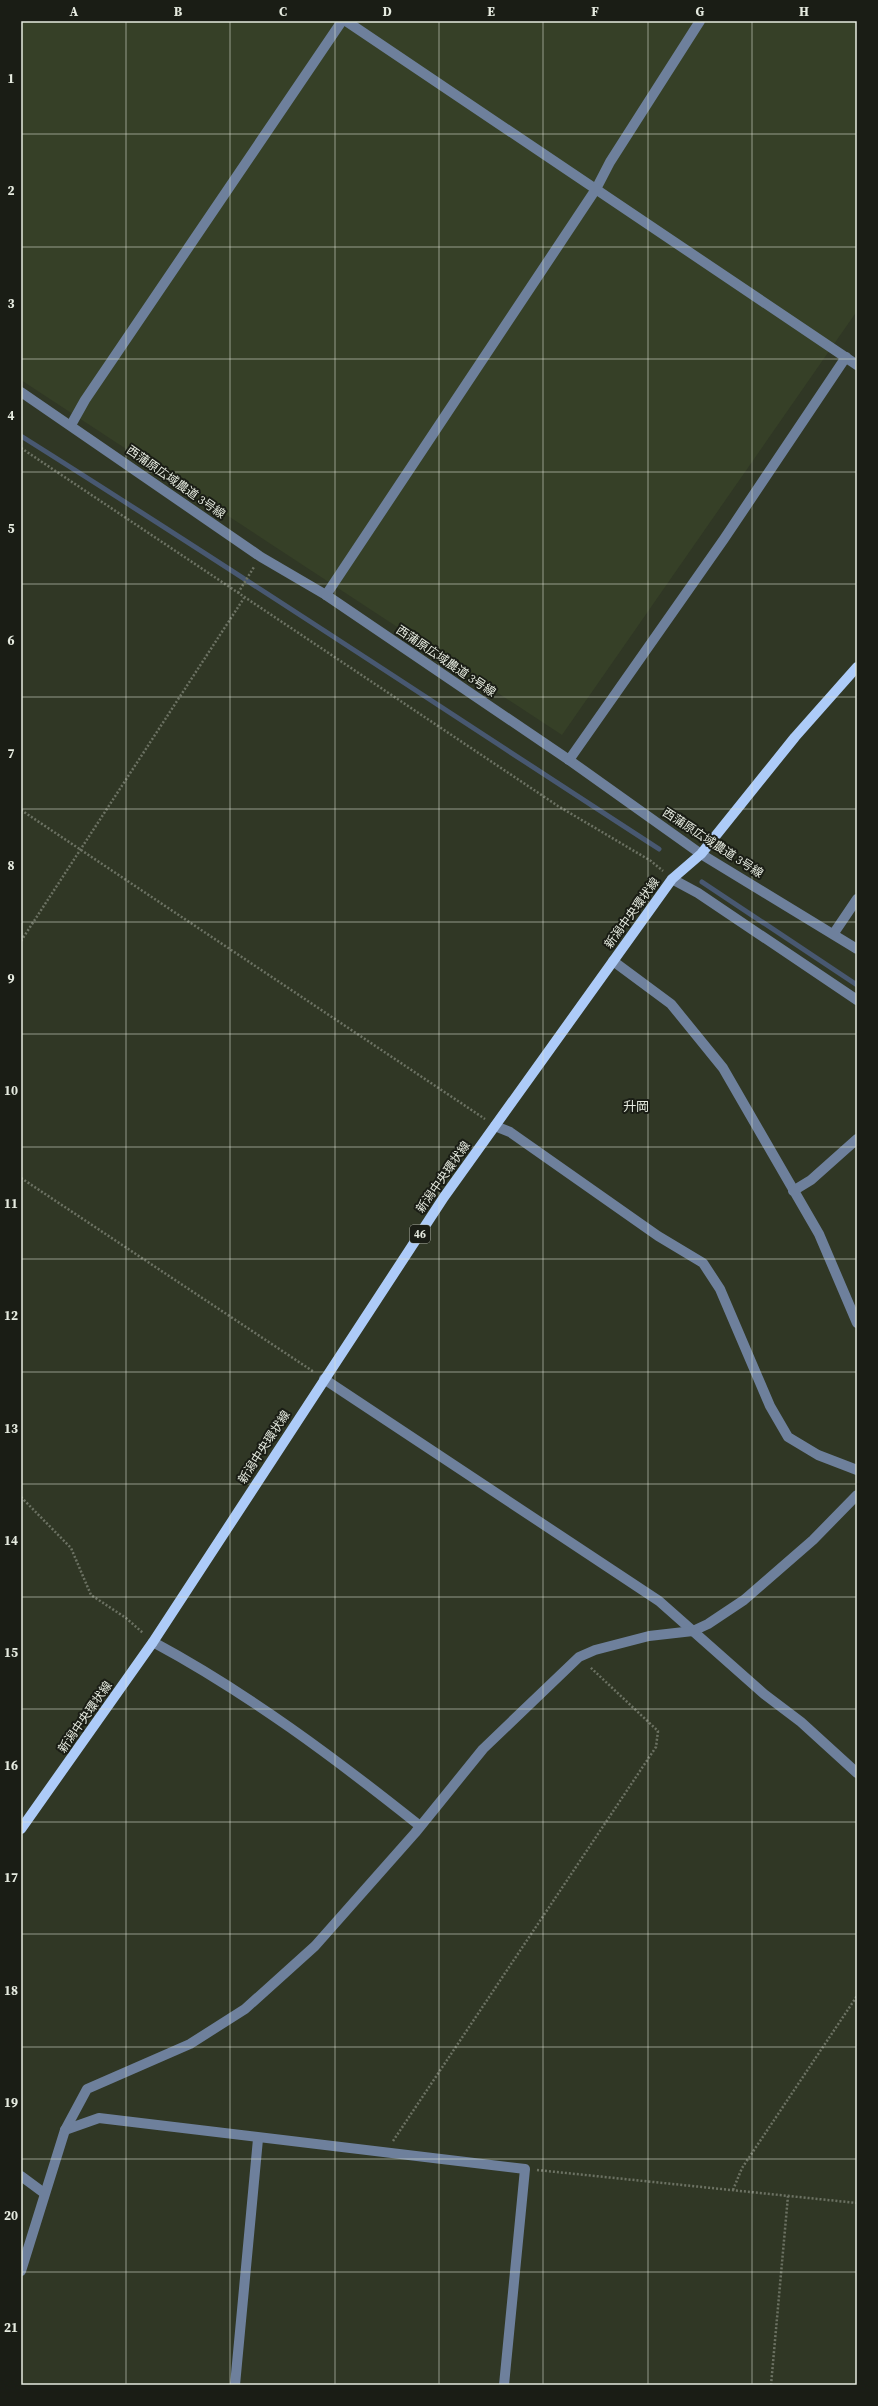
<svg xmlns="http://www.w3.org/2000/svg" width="878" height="2406" font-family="'Source Serif 4','Noto Sans JP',serif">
	<rect width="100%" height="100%" fill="#303725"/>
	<polygon fill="#364027" points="21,21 857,21 857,311 562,735 21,380"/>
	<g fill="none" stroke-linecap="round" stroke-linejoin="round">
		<g stroke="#485871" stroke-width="5">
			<path d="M21,436C236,571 446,711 659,849"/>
			<polyline points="702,882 857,985"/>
		</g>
		<g stroke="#6c7263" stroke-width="2.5" stroke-dasharray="2 2" stroke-linecap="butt">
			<polyline points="21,448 558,806 651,861 663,871"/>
			<polyline points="238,593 254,567"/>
			<polyline points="21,810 485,1119"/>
			<polyline points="21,941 244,598"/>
			<polyline points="21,1178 314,1372"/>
			<polyline points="21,1497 71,1548 91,1595 126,1618 143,1633"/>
			<polyline points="393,2141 656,1747 658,1731 590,1667"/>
			<polyline points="537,2170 857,2203"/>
			<polyline points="733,2190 742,2168 857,1996"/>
			<polyline points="771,2385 788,2196"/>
		</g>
		<g stroke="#6e809c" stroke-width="10">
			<polyline points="346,21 857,365"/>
			<polyline points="21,392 261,557 326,595 569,760 701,854 857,949"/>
			<polyline points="71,425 85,400 342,21"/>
			<polyline points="326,595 596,189 610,162 700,21"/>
			<polyline points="569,760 724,539 846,357"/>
			<polyline points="672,879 698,893 857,1000"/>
			<polyline points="834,933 857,899"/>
			<polyline points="613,961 671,1004 723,1068 819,1234 857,1323"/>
			<polyline points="495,1126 510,1132 658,1236 703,1263 720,1289 770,1406 788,1437 818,1455 857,1470"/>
			<polyline points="793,1191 811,1180 857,1139"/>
			<polyline points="324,1379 659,1601 764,1694 801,1722 857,1773"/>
			<path d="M153,1642C248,1693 336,1759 420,1826"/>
			<polyline points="65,2130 99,2118 525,2169 504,2385"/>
			<polyline points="21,2176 44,2193"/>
			<polyline points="21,2271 65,2130 87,2089 190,2044 245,2009 315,1946 415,1833 483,1749 579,1657 595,1650 649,1636 693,1631 708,1624 744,1600 813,1540 857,1495"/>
			<polyline points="235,2385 258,2139"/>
		</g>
		<polyline stroke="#adcbf8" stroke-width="10" points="21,1829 153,1642 444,1197 672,879 701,854 795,737 857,667"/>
	</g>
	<path fill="none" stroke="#e6ebe0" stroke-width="1" stroke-opacity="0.55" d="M126,21V2385M230,21V2385M335,21V2385M439,21V2385M543,21V2385M648,21V2385M752,21V2385M21,134H857M21,247H857M21,359H857M21,472H857M21,584H857M21,697H857M21,809H857M21,922H857M21,1034H857M21,1147H857M21,1259H857M21,1372H857M21,1484H857M21,1597H857M21,1709H857M21,1822H857M21,1934H857M21,2047H857M21,2159H857M21,2272H857"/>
	<g text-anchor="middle" stroke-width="4" stroke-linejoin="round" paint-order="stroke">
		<rect fill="#1a1d15" stroke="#a9ada3" stroke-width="1" x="410" y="1225" width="20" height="18" rx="3"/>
		<g font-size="11" font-weight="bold" fill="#e6ebe0">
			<text x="420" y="1238">46</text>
		</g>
		<g font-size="12" fill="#e6ebe0" stroke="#1a1d15">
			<text transform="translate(176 482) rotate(35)" y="4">西蒲原広域農道 3号線</text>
			<text transform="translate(446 661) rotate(34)" y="4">西蒲原広域農道 3号線</text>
			<text transform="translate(713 843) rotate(33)" y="4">西蒲原広域農道 3号線</text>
			<text transform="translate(632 913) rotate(-54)" y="4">新潟中央環状線</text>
			<text transform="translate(443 1177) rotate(-55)" y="4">新潟中央環状線</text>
			<text transform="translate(264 1447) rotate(-57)" y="4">新潟中央環状線</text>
			<text transform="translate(85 1717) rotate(-55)" y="4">新潟中央環状線</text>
		</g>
		<g font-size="13" fill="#e6ebe0" stroke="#1a1d15">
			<text x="636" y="1111">升岡</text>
		</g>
	</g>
	<rect width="878" height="2406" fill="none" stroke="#1a1d15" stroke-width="44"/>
	<rect x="22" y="22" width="834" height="2362" fill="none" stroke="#e6ebe0" stroke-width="1.5"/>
	<g font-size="13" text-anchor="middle" font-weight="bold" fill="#e6ebe0">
		<text x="74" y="16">A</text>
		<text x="178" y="16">B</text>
		<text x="283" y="16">C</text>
		<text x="387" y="16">D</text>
		<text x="491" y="16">E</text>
		<text x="595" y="16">F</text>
		<text x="700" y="16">G</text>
		<text x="804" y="16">H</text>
		<text x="11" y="83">1</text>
		<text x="11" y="195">2</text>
		<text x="11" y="308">3</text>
		<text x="11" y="420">4</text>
		<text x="11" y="533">5</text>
		<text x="11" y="645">6</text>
		<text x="11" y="758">7</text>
		<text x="11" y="870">8</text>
		<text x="11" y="983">9</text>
		<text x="11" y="1095">10</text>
		<text x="11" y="1208">11</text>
		<text x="11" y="1320">12</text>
		<text x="11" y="1433">13</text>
		<text x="11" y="1545">14</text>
		<text x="11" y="1657">15</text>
		<text x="11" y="1770">16</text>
		<text x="11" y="1882">17</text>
		<text x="11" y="1995">18</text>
		<text x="11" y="2107">19</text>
		<text x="11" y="2220">20</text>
		<text x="11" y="2332">21</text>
	</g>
</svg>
